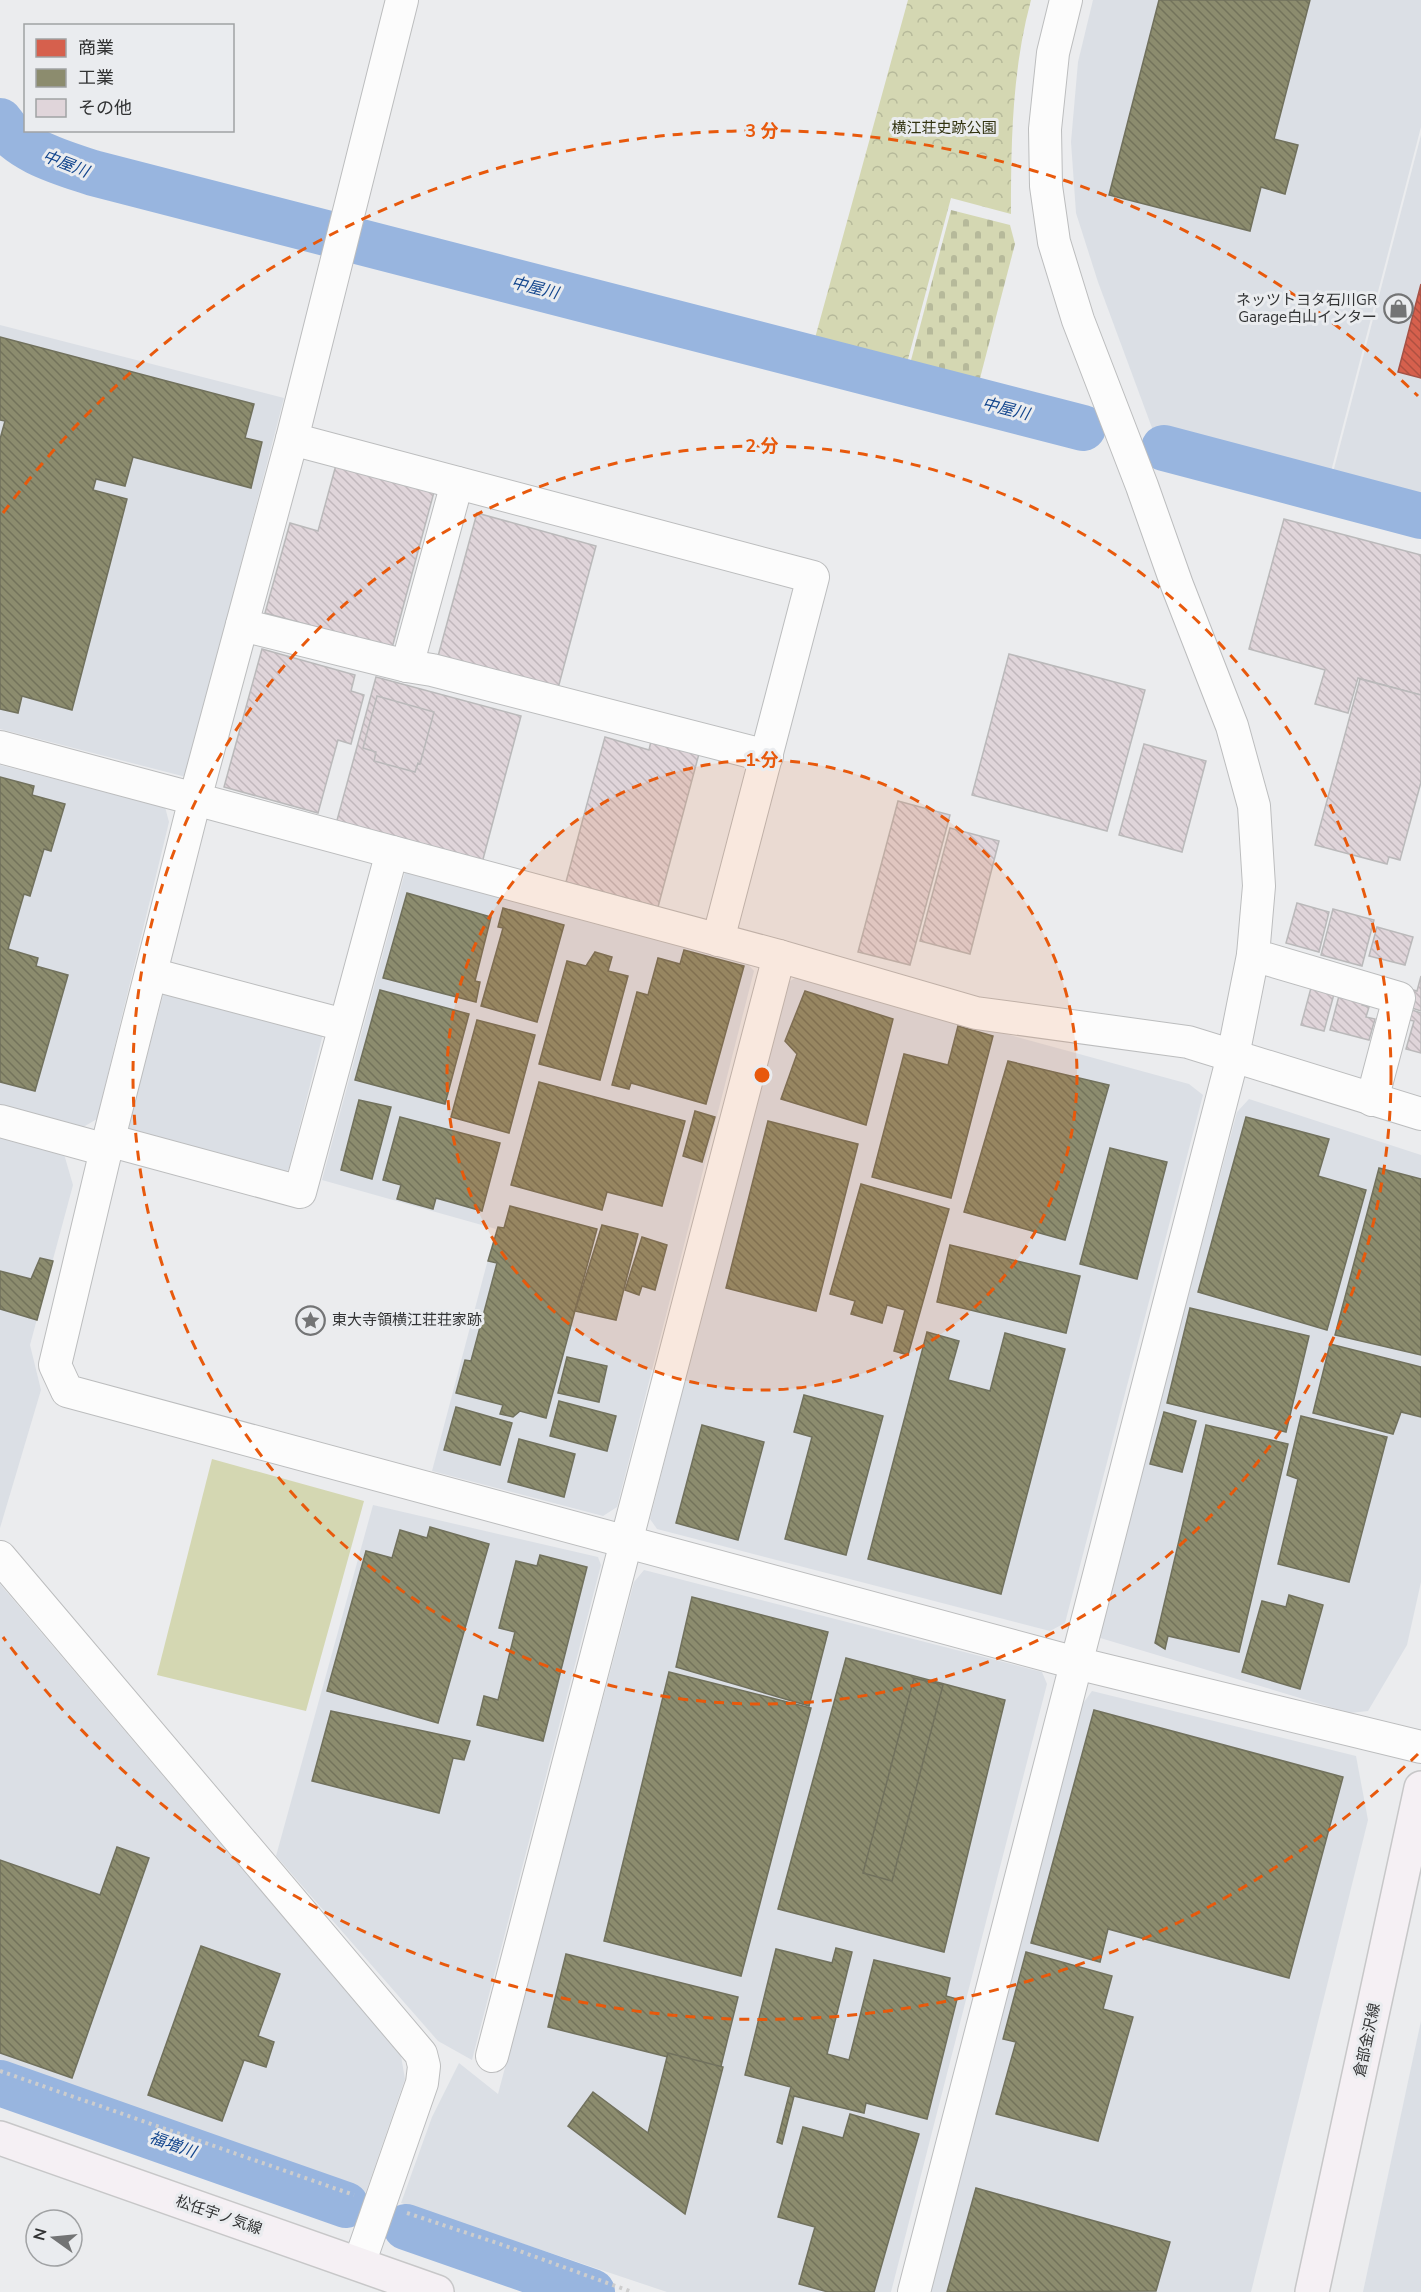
<svg xmlns="http://www.w3.org/2000/svg" width="1421" height="2292" font-family="'Nunito Sans','Noto Sans JP',sans-serif">
	<defs>
		<pattern id="cemetery-stones" width="16" height="16" patternUnits="userSpaceOnUse" patternTransform="scale(1.5)"><rect width="16" height="16" fill="#d4d7b2"/><path d="M2 7V4a2 2 0 0 1 4 0v3zM10 15v-3a2 2 0 0 1 4 0v3z" fill="#b6b99a"/></pattern>
		<pattern id="park-crowns" width="20" height="18" patternUnits="userSpaceOnUse" patternTransform="scale(1.5)"><rect width="20" height="18" fill="#d4d7b2"/><path d="M2 6a3 3 0 1 1 6 0M12 15a3 3 0 1 1 6 0" fill="none" stroke="#b6b99a"/></pattern>
		<pattern id="shops-back-hatch" width="6" height="6" patternUnits="userSpaceOnUse" patternTransform="scale(1.5)"><rect width="6" height="6" fill="#d6604d"/><path d="M-1 5l2 2M0 0l6 6M5-1l2 2" fill="none" stroke="#ae5041"/></pattern>
		<pattern id="industry-back-hatch" width="6" height="6" patternUnits="userSpaceOnUse" patternTransform="scale(1.5)"><rect width="6" height="6" fill="#8c8c6e"/><path d="M-1 5l2 2M0 0l6 6M5-1l2 2" fill="none" stroke="#73735b"/></pattern>
		<pattern id="building-back-hatch" width="6" height="6" patternUnits="userSpaceOnUse" patternTransform="scale(1.5)"><rect width="6" height="6" fill="#e0d5da"/><path d="M-1 5l2 2M0 0l6 6M5-1l2 2" fill="none" stroke="#c1b7bc"/></pattern>
	</defs>
	<rect width="100%" height="100%" fill="#ebecee"/>
	<g fill="#dbdfe5">
		<polygon points="1093,0 1421,0 1421,127 1328,483 1155,436 1098,282 1076,213 1071,142 1078,62"/>
		<polygon points="1421,135 1421,506 1330,484"/>
		<polygon points="0,325 284,398 186,777 0,729"/>
		<polygon points="0,765 165,807 169,822 97,1119 78,1130 0,1109"/>
		<polygon points="405,872 744,960 754,971 617,1507 603,1516 432,1471 496,1229 322,1180"/>
		<polygon points="797,977 1189,1084 1203,1095 1065,1623 1050,1631 657,1529 650,1519 785,984"/>
		<polygon points="166,984 325,1026 289,1168 282,1179 126,1135"/>
		<polygon points="1249,1099 1421,1155 1421,1582 1407,1645 1368,1711 1350,1713 1097,1637 1237,1112"/>
		<polygon points="0,1137 64,1154 73,1185 30,1345 41,1390 0,1528"/>
		<polygon points="373,1505 598,1557 601,1565 472,2060 438,2041 276,1856"/>
		<polygon points="644,1570 1042,1672 1047,1684 891,2292 667,2292 401,2203 432,2117 459,2063 498,2094 634,1582"/>
		<polygon points="0,1584 401,2056 405,2079 366,2192 0,2063"/>
		<polygon points="1092,1691 1356,1756 1368,1820 1251,2292 931,2292 1079,1709"/>
		<polygon points="1421,2021 1421,2292 1363,2292"/>
	</g>
	<polygon fill="url(#cemetery-stones)" points="951,210 1010,225 1015,244 979,382 910,364"/>
	<path fill="url(#park-crowns)" d="M908,0H1031C1012,70 1011,142 1011,214L951,198L907,363L815,338Z"/>
	<polygon fill="#d4d7b2" points="212,1459 364,1501 306,1711 157,1675"/>
	<polygon fill="url(#shops-back-hatch)" stroke="#a55246" stroke-width="1.5" points="1421,284 1421,378 1398,372"/>
	<g fill="url(#industry-back-hatch)" stroke="#71715d" stroke-width="1.5">
		<polygon points="1159,0 1310,0 1274,139 1298,145 1285,194 1261,187 1250,231 1109,195"/>
		<polygon points="0,337 254,404 245,438 262,442 251,488 133,457 125,486 96,479 93,490 127,499 72,710 22,696 18,713 0,709 0,439 5,421 0,420"/>
		<polygon points="0,777 34,786 32,795 65,804 51,851 44,849 30,896 24,894 8,949 38,958 36,966 68,975 35,1091 0,1082"/>
		<polygon points="407,893 491,917 475,981 480,982 476,1002 383,978"/>
		<polygon points="503,908 564,925 537,1022 481,1006 503,928 498,927"/>
		<polygon points="684,950 744,966 706,1104 631,1083 629,1089 612,1085 637,992 648,995 658,958 680,964"/>
		<polygon points="595,952 612,957 608,971 628,976 600,1080 539,1064 567,961 586,966"/>
		<polygon points="380,990 469,1014 445,1104 355,1080"/>
		<polygon points="805,991 893,1019 866,1125 781,1099 797,1054 785,1041"/>
		<polygon points="477,1020 535,1035 509,1133 451,1117"/>
		<polygon points="958,1026 993,1036 951,1198 872,1177 904,1054 948,1065"/>
		<polygon points="1008,1061 1109,1085 1065,1240 964,1212"/>
		<polygon points="539,1082 685,1121 662,1206 607,1192 602,1210 511,1185"/>
		<polygon points="359,1100 391,1107 372,1179 341,1170"/>
		<polygon points="695,1111 715,1117 702,1162 683,1156"/>
		<polygon points="400,1117 500,1143 482,1211 436,1198 433,1209 397,1199 401,1185 383,1180"/>
		<polygon points="1246,1117 1329,1139 1318,1176 1366,1190 1327,1330 1198,1292"/>
		<polygon points="768,1121 858,1144 816,1311 726,1288"/>
		<polygon points="1110,1148 1167,1162 1137,1279 1080,1264"/>
		<polygon points="1379,1168 1421,1179 1421,1355 1335,1335"/>
		<polygon points="861,1184 949,1209 908,1355 894,1351 905,1310 887,1305 882,1323 851,1314 855,1301 830,1294"/>
		<polygon points="510,1206 597,1229 546,1418 520,1411 513,1417 500,1414 503,1405 456,1393 465,1360 471,1361 497,1263 488,1261 498,1227 504,1228"/>
		<polygon points="602,1225 638,1234 616,1320 575,1311"/>
		<polygon points="642,1237 667,1245 655,1290 642,1286 639,1295 625,1290"/>
		<polygon points="950,1245 1080,1276 1066,1333 937,1302"/>
		<polygon points="40,1258 53,1261 37,1320 0,1309 0,1271 31,1279"/>
		<polygon points="1190,1308 1309,1336 1286,1432 1167,1403"/>
		<polygon points="927,1332 959,1341 948,1380 990,1391 1005,1333 1065,1349 1001,1594 868,1559"/>
		<polygon points="1330,1344 1421,1367 1421,1417 1401,1412 1393,1434 1313,1413"/>
		<polygon points="567,1357 607,1366 599,1402 558,1393"/>
		<polygon points="804,1395 883,1416 846,1555 785,1539 812,1437 794,1432"/>
		<polygon points="559,1401 616,1416 607,1451 550,1436"/>
		<polygon points="456,1407 512,1423 500,1465 444,1450"/>
		<polygon points="1164,1412 1196,1421 1182,1472 1150,1464"/>
		<polygon points="1301,1416 1387,1437 1349,1582 1278,1564 1298,1479 1287,1475"/>
		<polygon points="702,1425 764,1442 738,1540 676,1523"/>
		<polygon points="1206,1425 1288,1444 1239,1652 1168,1636 1165,1649 1155,1643"/>
		<polygon points="519,1439 575,1454 564,1497 508,1482"/>
		<polygon points="430,1527 489,1544 438,1723 327,1691 366,1551 392,1558 400,1530 427,1538"/>
		<polygon points="540,1555 587,1567 543,1741 477,1725 484,1696 498,1700 515,1632 499,1628 516,1561 537,1566"/>
		<polygon points="1289,1595 1323,1605 1300,1689 1242,1672 1262,1601 1286,1607"/>
		<polygon points="692,1597 828,1632 809,1706 676,1667"/>
		<polygon points="846,1658 1005,1700 944,1952 778,1909"/>
		<polygon points="669,1672 811,1708 741,1976 604,1941"/>
		<polygon points="914,1678 943,1685 892,1881 863,1873"/>
		<polygon points="1094,1710 1343,1777 1289,1978 1108,1929 1100,1962 1031,1943"/>
		<polygon points="331,1711 470,1741 464,1760 453,1758 439,1813 312,1781"/>
		<polygon points="117,1847 149,1858 72,2078 0,2053 0,1860 100,1895"/>
		<polygon points="201,1946 280,1974 258,2036 274,2042 266,2067 244,2060 222,2121 148,2095"/>
		<polygon points="836,1948 852,1952 827,2054 849,2060 874,1960 950,1978 946,1996 957,1999 927,2119 866,2103 864,2113 794,2096 782,2144 777,2142 791,2087 745,2075 776,1949 832,1963"/>
		<polygon points="1026,1952 1112,1976 1103,2009 1133,2017 1098,2141 996,2114 1016,2042 1003,2039"/>
		<polygon points="566,1954 738,1997 720,2070 548,2027"/>
		<polygon points="668,2053 723,2067 685,2214 568,2126 593,2092 648,2133"/>
		<polygon points="850,2114 919,2134 874,2292 828,2292 799,2284 815,2227 778,2217 803,2127 843,2138"/>
		<polygon points="976,2188 1170,2242 1156,2291 947,2292"/>
	</g>
	<g fill="none" stroke-linecap="round" stroke-linejoin="round">
		<g stroke="#98b5df" stroke-width="46">
			<path d="M0,121C19,151 60,162 93,173L1083,428"/>
			<polyline points="1164,448 1421,516"/>
			<polyline points="0,2083 346,2205"/>
			<polyline points="406,2227 592,2292"/>
		</g>
	</g>
	<g fill="url(#building-back-hatch)" stroke="#bab9ba" stroke-width="1.5">
		<polygon points="336,465 434,492 392,648 265,613 290,523 318,531"/>
		<polygon points="477,513 596,546 557,692 437,660"/>
		<polygon points="1284,519 1421,555 1421,695 1358,678 1348,713 1315,704 1325,670 1249,649"/>
		<polygon points="262,649 355,675 351,691 364,695 351,744 338,740 318,813 224,787"/>
		<polygon points="1009,654 1145,690 1107,831 972,795"/>
		<polygon points="376,677 521,716 482,863 336,824"/>
		<polygon points="1360,679 1421,695 1421,782 1400,860 1389,857 1387,864 1315,845"/>
		<polygon points="377,696 434,712 420,764 418,763 415,772 374,761 376,752 363,748"/>
		<polygon points="605,737 649,750 652,737 700,750 658,907 566,882"/>
		<polygon points="1144,744 1206,761 1182,852 1119,835"/>
		<polygon points="898,801 950,815 910,965 858,952"/>
		<polygon points="950,828 999,841 970,954 920,941"/>
		<polygon points="1297,903 1329,912 1319,952 1286,943"/>
		<polygon points="1333,909 1374,920 1362,966 1321,955"/>
		<polygon points="1377,927 1413,937 1405,965 1369,956"/>
		<polygon points="1421,976 1421,1011 1409,1007 1413,990 1417,991"/>
		<polygon points="1311,988 1334,994 1324,1031 1301,1025"/>
		<polygon points="1340,992 1364,998 1362,1005 1369,1007 1366,1017 1375,1019 1369,1040 1330,1030"/>
		<polygon points="1412,1010 1421,1013 1421,1053 1406,1049 1414,1021 1409,1020"/>
	</g>
	<g fill="none" stroke-linecap="round" stroke-linejoin="round">
		<defs>
			<g id="minor">
				<polyline points="402,0 292,439 195,799 779,956 976,1013 1188,1042 1421,1114"/>
				<polyline points="292,439 813,577 718,940"/>
				<polyline points="242,625 407,666 432,670 767,756"/>
				<polyline points="407,666 457,483"/>
				<polyline points="0,747 195,799 106,1150 55,1365 67,1391 1076,1663 1421,1747"/>
				<polyline points="1253,955 1399,998 1372,1100"/>
				<polyline points="151,974 344,1025"/>
				<polyline points="0,1121 106,1150"/>
				<polyline points="108,1140 300,1192 392,852"/>
				<polyline points="0,1557 421,2054 424,2066 422,2083 359,2264"/>
				<polyline points="492,2056 779,956"/>
				<polyline points="914,2292 1233,1056 1253,955 1259,886 1254,806 1232,726 1177,585 1142,486 1078,320 1054,242 1046,186 1045,129 1053,53 1066,0"/>
			</g>
			<g id="major">
				<polyline points="0,2138 437,2292"/>
				<polyline points="1312,2292 1421,1788"/>
			</g>
		</defs>
		<use href="#minor" stroke="#bcbdbe" stroke-width="34"/>
		<use href="#major" stroke="#c7c7c8" stroke-width="36"/>
		<g stroke="#cdcdcd" stroke-width="4" stroke-dasharray="3 4.5" stroke-linecap="butt">
			<polyline points="0,2071 354,2195"/>
			<polyline points="407,2213 503,2245 632,2292"/>
		</g>
		<use href="#minor" stroke="#fcfcfc" stroke-width="32"/>
		<use href="#major" stroke="#f5f0f4" stroke-width="33"/>
	</g>
	<circle cx="762" cy="1075" r="315" fill="#e8590c" fill-opacity=".12"/>
	<g fill="none" stroke="#e8590c" stroke-width="3" stroke-dasharray="10 8">
		<circle cx="762" cy="1075" r="315"/>
		<circle cx="762" cy="1075" r="629"/>
		<path d="M1418 1754A944 944 0 0 1 3 1637M3 513A944 944 0 0 1 1418 396"/>
	</g>
	<defs>
		<symbol id="shop-ring" viewBox="-11 -11 22 22"><circle r="9.5" fill="#eaecef" stroke="#737475" stroke-width="1.5"/><path d="M-5-2.5h2.3a2.7 3.5 0 0 1 5.4 0H5L5.5 6h-11ZM-1.5-2.5h3a1.5 2.3 0 0 0-3 0Z" fill="#737475"/></symbol>
		<symbol id="sight-ring" viewBox="-11 -11 22 22"><circle r="9.5" fill="#eaecef" stroke="#737475" stroke-width="1.5"/><path d="M0-6L1.8-2.2L6-1.7L2.9 1.2L3.7 5.4L0 3.3L-3.7 5.4L-2.9 1.2L-6-1.7L-1.8-2.2Z" fill="#737475"/></symbol>
	</defs>
	<g fill-rule="evenodd">
		<use href="#shop-ring" x="1382" y="292" width="33" height="33"/>
		<use href="#sight-ring" x="294" y="1304" width="33" height="33"/>
	</g>
	<g text-anchor="middle" stroke-width="6" stroke-linejoin="round" paint-order="stroke">
		<g font-size="15" fill="#313210" stroke="#eaecef">
			<text x="944" y="133">横江荘史跡公園</text>
		</g>
		<g font-size="15" fill="#323334" stroke="#eaecef" text-anchor="end">
			<text x="1377" y="305">ネッツトヨタ石川GR<tspan x="1377" dy="17">Garage白山インター</tspan></text>
			<text x="332" y="1325" text-anchor="start">東大寺領横江荘荘家跡</text>
		</g>
		<g font-size="15" fill="#323334" stroke="#eaecef">
			<text transform="translate(1367 2040) rotate(-78)" y="5">倉部金沢線</text>
			<text transform="translate(219 2215) rotate(19)" y="5">松任宇ノ気線</text>
		</g>
		<g font-size="16" font-style="italic" fill="#12458d" stroke="#eaecef">
			<text transform="translate(66 163) rotate(21)" y="6">中屋川</text>
			<text transform="translate(535 287) rotate(14)" y="6">中屋川</text>
			<text transform="translate(1006 408) rotate(14)" y="6">中屋川</text>
			<text transform="translate(173 2144) rotate(19)" y="6">福増川</text>
		</g>
	</g>
	<circle cx="762" cy="1075" r="9" fill="#e8590c" stroke="#eaecef" stroke-width="3"/>
	<g font-size="18" text-anchor="middle" font-weight="bold" fill="#e8590c" stroke="#eaecef" stroke-width="6" stroke-linejoin="round" paint-order="stroke">
		<text x="762" y="137">3 分</text>
		<text x="762" y="452">2 分</text>
		<text x="762" y="766">1 分</text>
	</g>
	<rect x="24" y="24" width="210" height="108" fill="#eaecef" stroke="#a0a2a4" stroke-width="1.5"/>
	<rect x="36" y="39" width="30" height="18" fill="#d6604d" stroke="#a0a2a4" stroke-width="1.5"/>
	<text x="78" y="54" font-size="18" fill="#323334">商業</text>
	<rect x="36" y="69" width="30" height="18" fill="#8c8c6e" stroke="#a0a2a4" stroke-width="1.5"/>
	<text x="78" y="84" font-size="18" fill="#323334">工業</text>
	<rect x="36" y="99" width="30" height="18" fill="#e0d5da" stroke="#a0a2a4" stroke-width="1.5"/>
	<text x="78" y="114" font-size="18" fill="#323334">その他</text>
	<g transform="translate(54 2238) rotate(285)"><circle r="28" fill="#eaecef" stroke="#a0a2a4" stroke-width="1.5"/>
	<path d="M0-4.5L10 22L0 15L-10 22Z" fill="#737475"/>
	<text y="-9" font-size="16" font-weight="bold" text-anchor="middle" fill="#323334">N</text>
	</g>
</svg>
